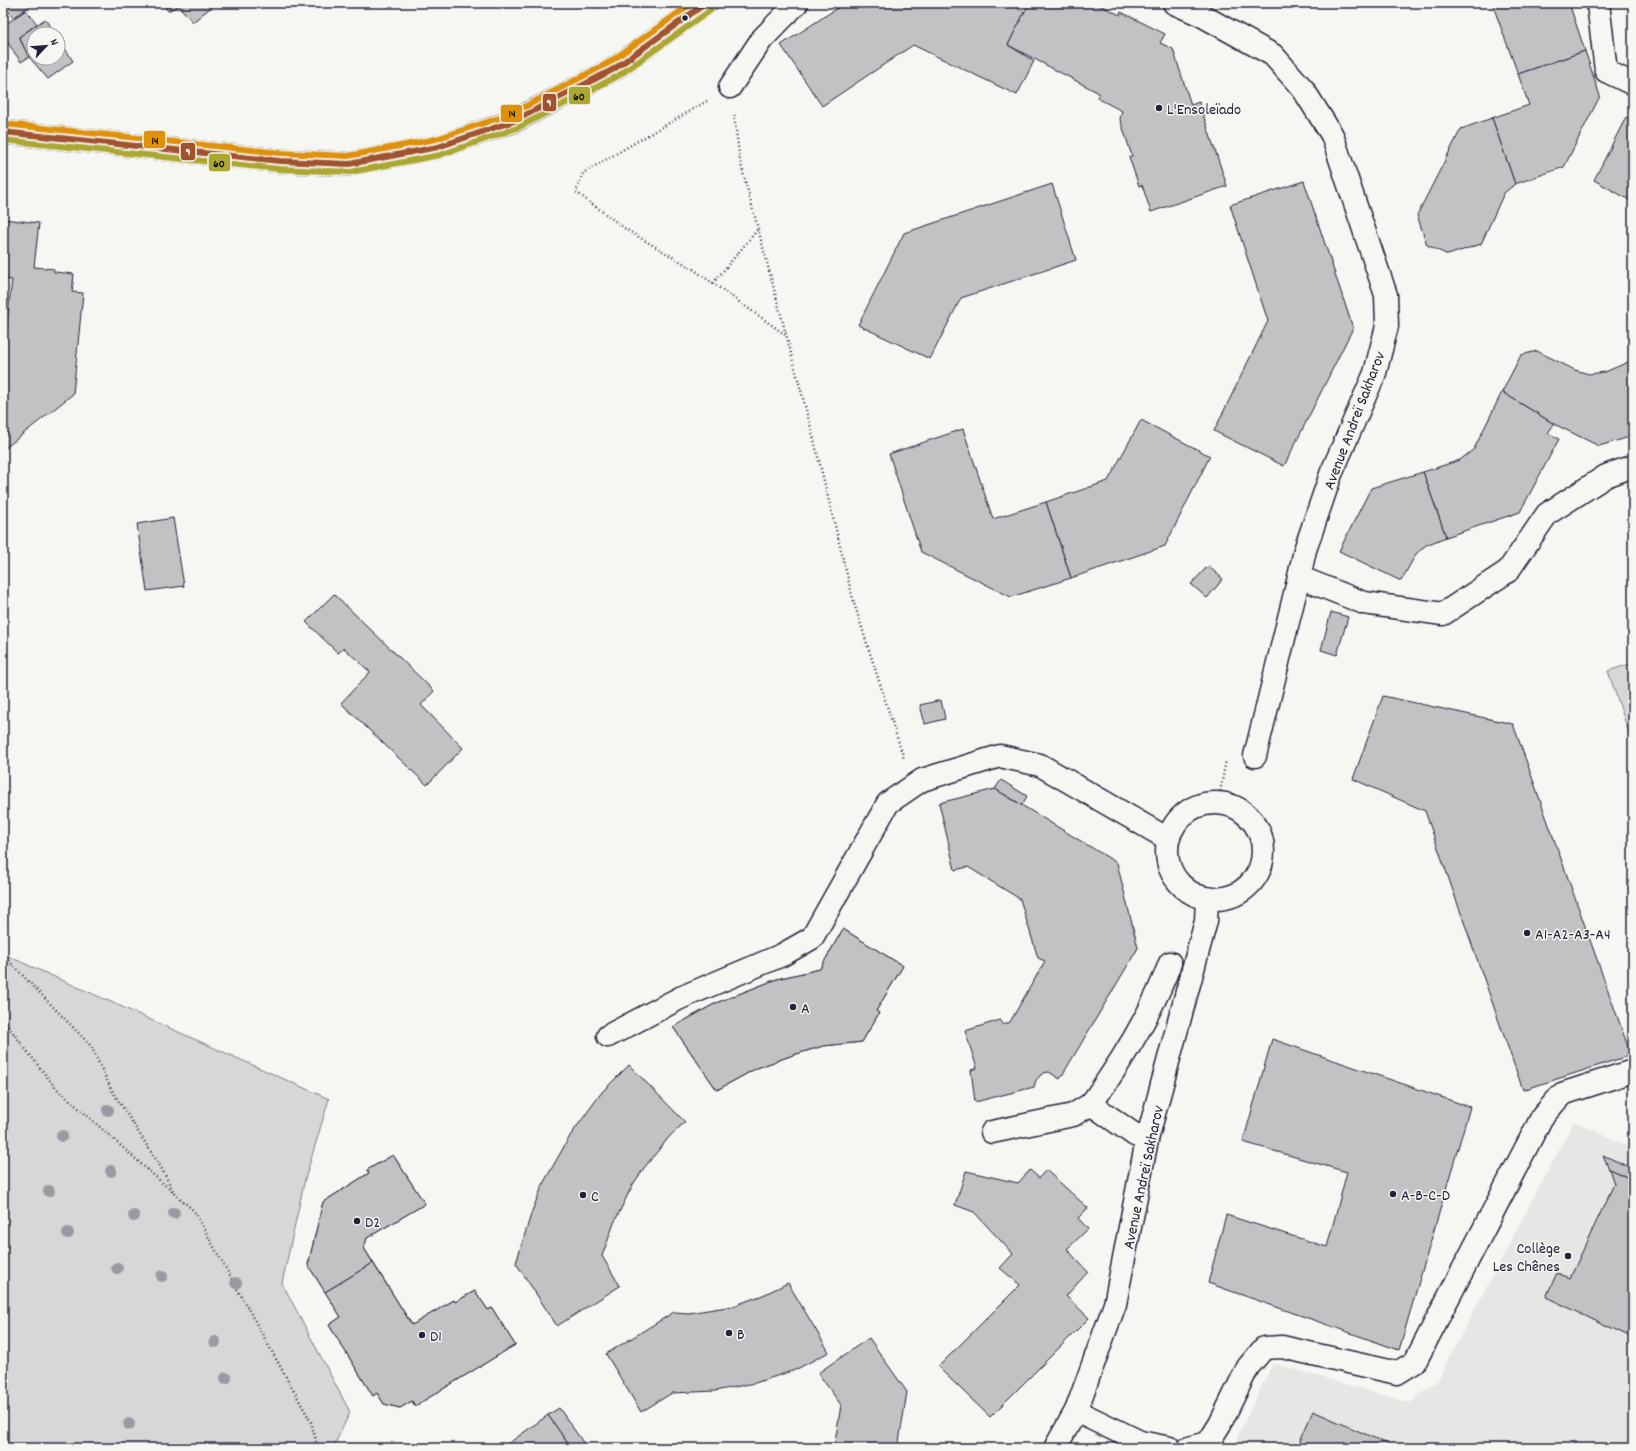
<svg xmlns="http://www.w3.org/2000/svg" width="1636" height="1451" font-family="Dekko,sans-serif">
	<rect width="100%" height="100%" fill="#f6f6f2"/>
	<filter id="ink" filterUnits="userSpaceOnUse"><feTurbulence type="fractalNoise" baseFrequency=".025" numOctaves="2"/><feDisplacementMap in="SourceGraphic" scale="8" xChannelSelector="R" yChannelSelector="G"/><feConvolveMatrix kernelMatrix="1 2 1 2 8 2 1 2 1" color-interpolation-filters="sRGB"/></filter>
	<g filter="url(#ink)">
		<polygon fill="#e6e6e4" points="1574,1121 1633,1149 1633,1448 1232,1448 1273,1363 1410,1403 1437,1381"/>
		<g fill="#d7d7d7" stroke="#7c7c89">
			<polygon points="1633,663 1633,745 1608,671"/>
			<polygon points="3,954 329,1099 305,1179 282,1283 350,1412 333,1448 3,1448"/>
		</g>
		<g fill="#c2c2c4" stroke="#22223b">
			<polygon points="3,3 34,3 13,18"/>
			<polygon points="162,3 176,3 178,6 168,11"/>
			<polygon points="176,3 216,3 193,22"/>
			<polygon points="845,3 1007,3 1025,12 1008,45 1034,61 1017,95 913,45 822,106 781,45"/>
			<polygon points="1029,3 1095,3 1120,15 1121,12 1165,34 1160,43 1173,49 1191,105 1199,102 1227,186 1151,212 1142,185 1139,186 1129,157 1132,156 1120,119 1122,111 1097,98 1099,93 1008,45"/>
			<polygon points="1492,3 1569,3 1585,51 1518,74"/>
			<polygon points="26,10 37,24 19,37 29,57 21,62 3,36 3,26"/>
			<polygon points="45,19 55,34 34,34 34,58 58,58 58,38 73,61 48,79 29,57 19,37"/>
			<polygon points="1585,51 1600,96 1564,167 1515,184 1492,118 1529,105 1518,74"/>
			<polygon points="1626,117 1633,121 1633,202 1594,180"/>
			<polygon points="1492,118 1515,184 1504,193 1481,244 1448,255 1427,245 1417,215 1461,129"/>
			<polygon points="1304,181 1353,328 1284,466 1214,431 1268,321 1230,205"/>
			<polygon points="1052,184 1076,260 961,298 930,359 858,325 904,233"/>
			<polygon points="3,219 39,223 34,267 54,269 54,272 74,274 72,292 83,293 73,394 3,450 3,355 12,280 3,279"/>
			<polygon points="1537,351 1575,370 1589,374 1605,372 1633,360 1633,436 1599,446 1554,424 1502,392 1521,355"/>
			<polygon points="1502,392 1554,424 1548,433 1559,439 1520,512 1446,537 1423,472 1460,460 1474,449"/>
			<polygon points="1141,420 1210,456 1165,546 1071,578 1046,502 1108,481"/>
			<polygon points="963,429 993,519 1046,502 1071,578 1011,597 921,552 889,454"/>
			<polygon points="1423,472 1446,537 1426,545 1416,554 1401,581 1339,551 1371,488"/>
			<polygon points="173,518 184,586 147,591 137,524"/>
			<polygon points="1208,566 1223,579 1207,598 1191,584"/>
			<polygon points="334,594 434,691 421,705 463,748 427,785 341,703 370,672 344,648 338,653 306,622"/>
			<polygon points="1331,612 1348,617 1337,655 1321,650"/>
			<polygon points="1383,696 1513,724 1631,1055 1523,1090 1425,811 1353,779"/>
			<polygon points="941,700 945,719 925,724 920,705"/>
			<polygon points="1001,780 1027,796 1022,805 995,789"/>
			<polygon points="995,789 1117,863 1138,948 1060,1079 1049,1072 1043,1073 1036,1080 1034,1087 975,1102 971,1070 977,1068 965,1031 1000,1020 1004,1025 1010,1022 1045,961 1038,958 1020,899 968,867 955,870 939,803"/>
			<polygon points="843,929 903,966 876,1011 879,1013 862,1042 823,1046 793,1055 757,1068 717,1090 673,1027 716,1003 777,979 820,969"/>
			<polygon points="843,929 903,966 876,1011 879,1013 862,1042 823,1046 793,1055 757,1068 717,1090 673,1027 716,1003 777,979 820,969"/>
			<polygon points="1272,1039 1470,1107 1399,1350 1208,1283 1226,1215 1327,1247 1347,1172 1243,1142"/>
			<polygon points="629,1065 685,1122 670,1136 644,1168 632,1186 614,1223 602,1256 620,1286 557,1326 516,1263 532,1211 544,1182 570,1136 602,1092"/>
			<polygon points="393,1155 425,1204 367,1238 364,1248 412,1325 454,1300 455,1302 475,1291 488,1310 492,1308 515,1345 415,1406 412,1401 400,1408 384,1404 377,1393 373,1396 329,1325 341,1317 308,1265 323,1202 369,1173 367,1170"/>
			<polygon points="393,1155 425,1204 367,1238 364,1248 373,1263 325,1292 308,1265 323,1202 369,1173 367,1170"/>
			<polygon points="1603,1155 1633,1169 1633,1180 1609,1169"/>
			<polygon points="1609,1169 1633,1180 1633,1338 1546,1297 1557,1273 1570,1278 1614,1184"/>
			<polygon points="1030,1170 1039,1178 1046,1170 1088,1208 1078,1218 1088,1229 1067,1249 1088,1272 1066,1296 1089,1318 990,1417 938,1367 1020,1285 1000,1268 1013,1254 974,1212 955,1205 966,1171 1018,1183"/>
			<polygon points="373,1263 412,1325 454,1300 455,1302 475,1291 488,1310 492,1308 515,1345 415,1406 412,1401 400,1408 384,1404 377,1393 373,1396 329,1325 341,1317 325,1292"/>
			<polygon points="788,1283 829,1352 795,1370 755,1383 715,1391 672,1393 641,1412 606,1354 674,1312 689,1313 733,1306 763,1295"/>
			<polygon points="869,1338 907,1392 898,1448 834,1448 841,1405 818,1373"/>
			<polygon points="559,1408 587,1448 571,1448 548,1415"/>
			<polygon points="1313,1411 1397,1448 1297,1448"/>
			<polygon points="548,1415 571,1448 502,1448"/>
			<polygon points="1633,1433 1633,1448 1626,1448"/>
		</g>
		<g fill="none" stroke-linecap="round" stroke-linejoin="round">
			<defs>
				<g id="minor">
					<polyline points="1174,3 1201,15 1273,55 1303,89 1332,135 1386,295 1387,326 1375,373 1331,474 1305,550 1299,577 1364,603 1443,614 1508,571 1547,514 1606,476 1633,466"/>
					<polyline points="1598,3 1606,71 1633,84"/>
					<polyline points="730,87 762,39 797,3"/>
					<polyline points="3,132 280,161 349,164 438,147 514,121 614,69 706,3"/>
					<polyline points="1255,756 1299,577"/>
					<circle cx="1215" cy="851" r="48"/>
					<polyline points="608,1036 680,998 782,955 812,938 888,803 922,780 1000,756 1040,765 1168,839"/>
					<path d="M1091,1104C1122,1061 1152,1013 1170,963"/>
					<polyline points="992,1132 1073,1115 1091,1104 1135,1135 1147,1140"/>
					<polyline points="1076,1411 1140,1442 1170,1448"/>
					<polyline points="1055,1448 1076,1411 1115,1304 1147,1140 1206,921 1207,899"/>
					<polyline points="1189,1448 1208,1443 1220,1424 1248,1367 1264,1348 1282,1347 1397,1373 1415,1362 1542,1117 1562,1094 1633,1071"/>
				</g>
			</defs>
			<use href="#minor" stroke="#22223b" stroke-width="25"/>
			<g stroke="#22223b" stroke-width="2.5" stroke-dasharray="1 3" stroke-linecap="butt">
				<polyline points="707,101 583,173 576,192 627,230 693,269 787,336"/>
				<polyline points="734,115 740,161 812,432 854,603 904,759"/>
				<polyline points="713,283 758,229"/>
				<polyline points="1218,803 1226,760"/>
				<polyline points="3,955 91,1046 111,1089 160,1166 175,1194"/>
				<polyline points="3,1020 55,1087 194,1211 311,1422 318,1448"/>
			</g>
			<use href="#minor" stroke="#f6f6f2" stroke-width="22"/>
			<defs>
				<polyline id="bus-1" points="3,132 280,161 349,164 438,147 514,121 614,69 706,3"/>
				<polyline id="bus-2" points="3,140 279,169 351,172 440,155 517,128 618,76 711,10"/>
				<polyline id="bus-3" points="4,124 281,153 348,156 436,139 511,114 610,62 692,3"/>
			</defs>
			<use href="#bus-1" stroke="#f6f6f2" stroke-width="9"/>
			<use href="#bus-2" stroke="#f6f6f2" stroke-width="9"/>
			<use href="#bus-3" stroke="#f6f6f2" stroke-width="9"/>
			<use href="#bus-1" stroke="#a0522d" stroke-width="6"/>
			<use href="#bus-2" stroke="#aba730" stroke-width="6"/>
			<use href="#bus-3" stroke="#de9109" stroke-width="6"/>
		</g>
		<g fill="#9a9aa3">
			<circle cx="108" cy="1110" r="6"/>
			<circle cx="62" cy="1136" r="6"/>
			<circle cx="111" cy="1171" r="6"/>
			<circle cx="49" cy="1191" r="6"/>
			<circle cx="174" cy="1213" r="6"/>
			<circle cx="134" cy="1216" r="6"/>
			<circle cx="68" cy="1233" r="6"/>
			<circle cx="117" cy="1268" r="6"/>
			<circle cx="162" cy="1276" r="6"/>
			<circle cx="236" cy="1283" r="6"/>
			<circle cx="215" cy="1342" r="6"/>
			<circle cx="226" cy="1378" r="6"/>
			<circle cx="129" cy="1424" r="6"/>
		</g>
	</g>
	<g fill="#22223b" stroke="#f6f6f2" stroke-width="1.5">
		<circle cx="685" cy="18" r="3.5"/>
		<circle cx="1159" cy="108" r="4"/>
		<circle cx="1527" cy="933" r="4"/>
		<circle cx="793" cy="1007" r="4"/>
		<circle cx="1393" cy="1194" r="4"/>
		<circle cx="583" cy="1195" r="4"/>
		<circle cx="357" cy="1221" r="4"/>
		<circle cx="1568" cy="1256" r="4"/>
		<circle cx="729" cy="1333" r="4"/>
		<circle cx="422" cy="1335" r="4"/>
	</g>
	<g text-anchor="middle" stroke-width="3" stroke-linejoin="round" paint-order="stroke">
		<g font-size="16" fill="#22223b" stroke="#f6f6f2" text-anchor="start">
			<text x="1167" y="114">L'Ensoleïado</text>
			<text x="1535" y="939">A1-A2-A3-A4</text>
			<text x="801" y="1013">A</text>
			<text x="1401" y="1200">A-B-C-D</text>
			<text x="591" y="1201">C</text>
			<text x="365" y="1227">D2</text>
			<text x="1560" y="1253" text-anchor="end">Collège<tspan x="1560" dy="18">Les Chênes</tspan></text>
			<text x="737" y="1339">B</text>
			<text x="430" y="1341">D1</text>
		</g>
		<g font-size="16" fill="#22223b" stroke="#f6f6f2">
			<text transform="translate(1353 420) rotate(-69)" y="6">Avenue Andreï Sakharov</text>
			<text transform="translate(1142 1177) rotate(-78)" y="6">Avenue Andreï Sakharov</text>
		</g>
	</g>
	<g stroke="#f6f6f2" stroke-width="1.5">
		<rect x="568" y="86" width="23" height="19" rx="4" fill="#aba730"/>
		<rect x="542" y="93" width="15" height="19" rx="4" fill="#a0522d"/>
		<rect x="500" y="104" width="23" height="19" rx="4" fill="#de9109"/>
		<rect x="143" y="130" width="23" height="19" rx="4" fill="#de9109"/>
		<rect x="180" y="142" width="16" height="19" rx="4" fill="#a0522d"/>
		<rect x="208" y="153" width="23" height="19" rx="4" fill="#aba730"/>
	</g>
	<g font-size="11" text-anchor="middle" font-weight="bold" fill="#fff">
		<text x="549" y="106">9</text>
		<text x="188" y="155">9</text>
	</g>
	<g font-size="11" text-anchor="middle" font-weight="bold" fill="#111">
		<text x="579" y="100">60</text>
		<text x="512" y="117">14</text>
		<text x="155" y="144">14</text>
		<text x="219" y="167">60</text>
	</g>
	<rect width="1636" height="1451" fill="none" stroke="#f6f6f2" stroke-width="16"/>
	<rect x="8" y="8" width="1620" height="1435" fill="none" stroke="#22223b" stroke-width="1.5" filter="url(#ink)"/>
	<g transform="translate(46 46) rotate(64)"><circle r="19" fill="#f6f6f2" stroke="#a1a1a9"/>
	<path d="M0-3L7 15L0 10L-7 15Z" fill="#22223b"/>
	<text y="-6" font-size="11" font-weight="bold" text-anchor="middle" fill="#22223b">N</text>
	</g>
</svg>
